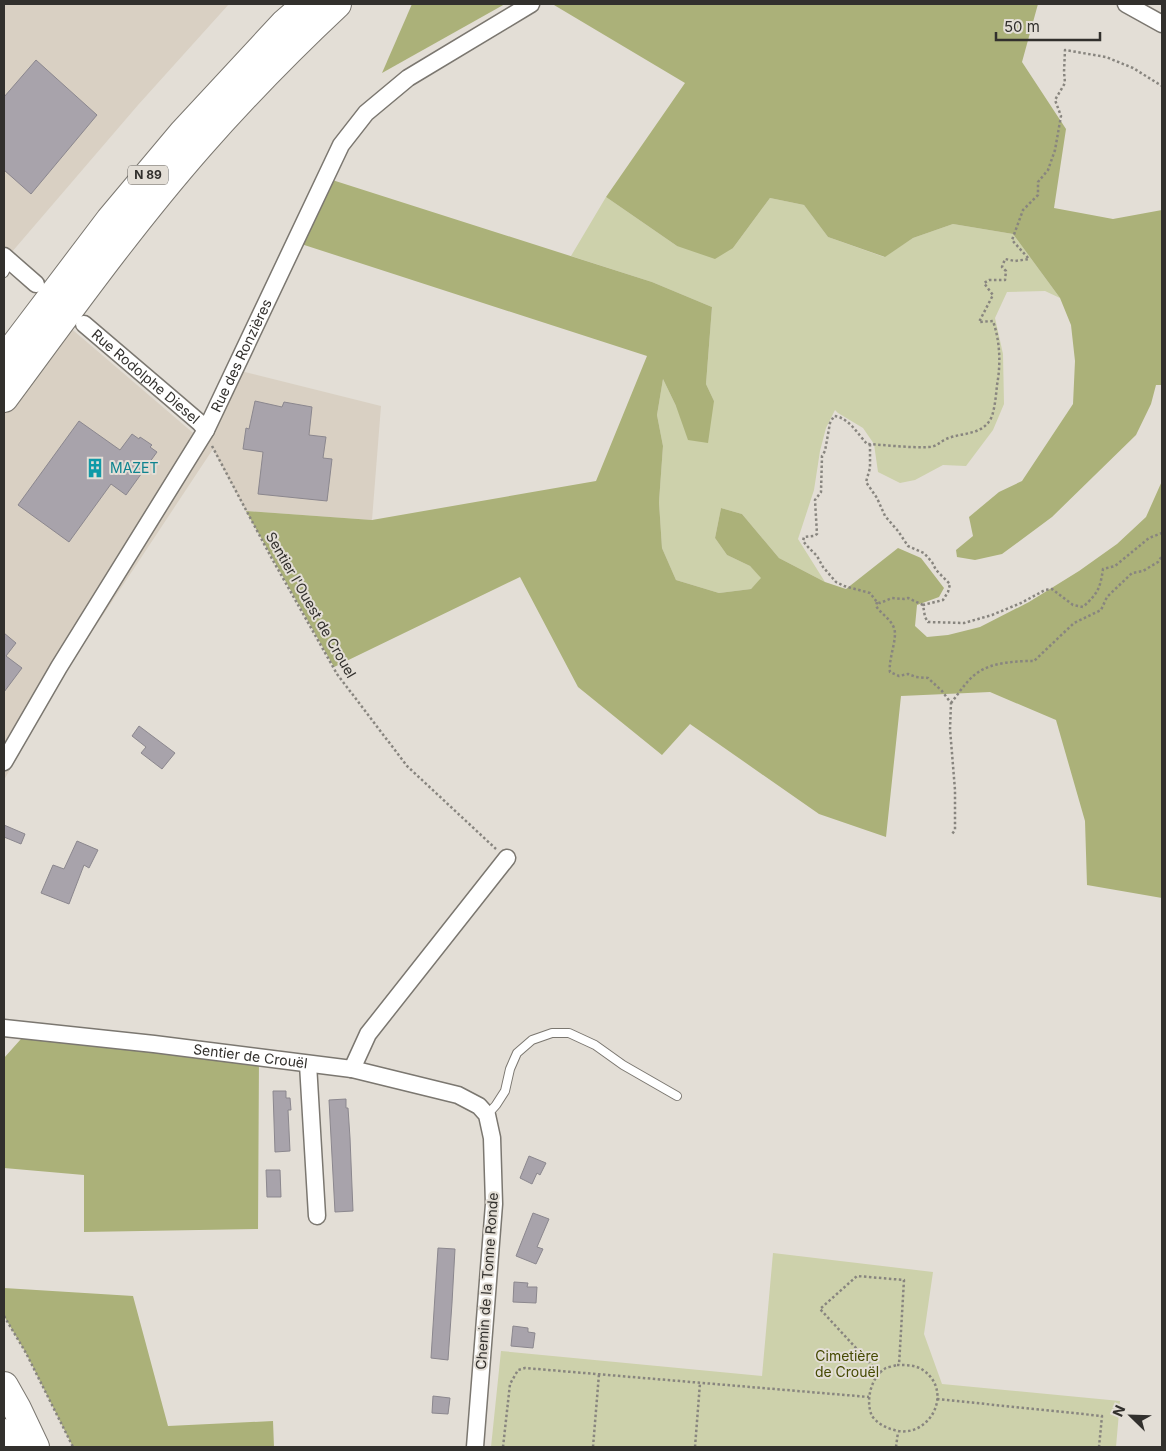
<svg xmlns="http://www.w3.org/2000/svg" width="1166" height="1451" font-family="Inter,sans-serif">
	<rect width="100%" height="100%" fill="#e3ded6"/>
	<g fill="#d9d0c3">
		<polygon points="4,4 229,4 138,105 11,253 4,247"/>
		<polygon points="67,325 199,438 233,369 381,406 372,520 246,511 213,449 66,671 4,780 4,410"/>
	</g>
	<g fill="#cdd1ab">
		<polygon points="606,197 677,246 733,248 770,198 804,205 828,237 884,257 913,238 953,224 1013,234 1060,298 1045,291 1007,292 995,318 1003,354 1004,404 993,430 966,466 943,465 915,480 900,483 878,472 874,444 863,428 838,413 835,410 826,428 820,451 814,490 798,539 825,582 779,558 742,514 721,508 715,538 727,555 750,566 762,578 751,589 719,593 676,580 662,548 659,502 663,446 657,415 663,379 676,406 714,401 706,384 712,307 652,282 571,256"/>
		<polygon points="773,1253 933,1272 924,1334 942,1384 1120,1401 1116,1447 491,1447 501,1351 762,1376"/>
	</g>
	<g fill="#abb179">
		<polygon points="412,4 505,4 382,73"/>
		<polygon points="556,4 1038,4 1022,62 1066,129 1054,208 1113,219 1162,210 1162,385 1156,385 1151,404 1136,435 1052,517 1002,554 975,560 957,557 956,550 973,536 969,517 999,492 1022,481 1073,404 1075,361 1071,325 1060,298 1013,234 953,224 913,238 885,257 828,237 804,205 770,198 733,248 715,259 677,246 606,197 685,83 554,5"/>
		<polygon points="326,178 652,282 712,307 706,384 714,401 708,443 688,440 676,406 663,379 657,415 663,446 659,502 662,548 676,580 719,593 751,589 761,578 750,566 727,555 715,538 721,508 742,514 779,558 825,582 846,589 898,548 921,558 944,588 939,597 917,605 915,626 927,637 948,635 980,627 1029,602 1079,571 1117,544 1146,517 1162,481 1162,898 1087,885 1085,821 1056,720 990,692 901,696 886,837 819,814 690,724 662,755 578,687 520,577 334,667 246,511 372,520 596,481 647,356 295,242"/>
		<polygon points="29,1030 259,1057 258,1229 84,1232 84,1175 4,1168 4,1058"/>
		<polygon points="4,1288 133,1296 168,1426 273,1421 274,1447 73,1447 26,1353 4,1316"/>
	</g>
	<g fill="#a8a3ab" stroke="#8b878e">
		<polygon points="36,60 97,115 31,194 4,170 4,97"/>
		<polygon points="255,401 282,407 284,402 312,407 309,435 326,437 323,458 332,459 327,501 258,494 263,452 243,449 246,428 249,429"/>
		<polygon points="79,421 120,450 132,434 139,439 140,437 152,445 150,447 157,452 126,495 111,484 69,542 18,505"/>
		<polygon points="4,633 16,643 6,656 22,668 4,692"/>
		<polygon points="139,726 175,753 162,769 141,753 146,747 132,736"/>
		<polygon points="4,825 25,834 21,844 4,837"/>
		<polygon points="77,841 98,850 89,868 84,865 69,904 41,893 53,865 64,869"/>
		<polygon points="273,1091 286,1091 286,1098 290,1098 291,1110 288,1110 290,1151 275,1152"/>
		<polygon points="346,1099 346,1108 348,1108 350,1138 353,1211 335,1212 329,1100"/>
		<polygon points="529,1156 546,1163 540,1175 537,1173 532,1184 520,1178"/>
		<polygon points="266,1170 280,1170 281,1197 267,1197"/>
		<polygon points="533,1213 549,1219 537,1247 543,1249 536,1264 516,1256"/>
		<polygon points="438,1248 455,1249 452,1303 448,1360 431,1358"/>
		<polygon points="514,1282 528,1283 527,1287 537,1287 536,1303 513,1302"/>
		<polygon points="513,1326 528,1328 528,1332 535,1333 533,1348 511,1346"/>
		<polygon points="433,1396 450,1398 448,1414 432,1413"/>
	</g>
	<g fill="none" stroke-linecap="round" stroke-linejoin="round">
		<defs>
			<g id="service">
				<polyline points="4,273 10,261"/>
				<polyline points="487,1115 496,1105 505,1091 510,1069 517,1053 532,1040 552,1033 569,1033 595,1045 623,1065 677,1096"/>
			</g>
			<g id="minor">
				<polyline points="1126,4 1162,24"/>
				<polyline points="4,256 36,284"/>
				<path id="s1" d="M84,324L172,399L200,423L206,430"/>
				<path id="s2" d="M4,762L59,667L206,430L341,145L366,113L408,78L531,4"/>
				<path id="s3" d="M4,1028L154,1044L352,1069L458,1095L479,1106L487,1115L492,1138L494,1204L475,1447"/>
				<polyline points="308,1064 317,1216"/>
				<polyline points="352,1069 368,1034 507,858"/>
			</g>
			<g id="trunk">
				<polyline points="4,1386 17,1409 35,1447"/>
				<polyline points="4,1433 11,1447"/>
			</g>
			<g id="motorway">
				<polyline points="4,360 110,220 183,133 285,23 307,4"/>
				<path d="M4,398C67,313 129,226 199,146C243,96 289,49 337,4"/>
			</g>
		</defs>
		<use href="#service" stroke="#7b7770" stroke-width="10"/>
		<use href="#minor" stroke="#7b7770" stroke-width="19"/>
		<use href="#trunk" stroke="#7b7770" stroke-width="30"/>
		<use href="#motorway" stroke="#7b7770" stroke-width="30"/>
		<g stroke="#88857f" stroke-width="2.5" stroke-dasharray="2.5 2.5" stroke-linecap="butt">
			<path d="M870,444V468L866,482L877,498L885,516L898,531L908,546L924,553L932,562L936,570L950,584L948,592L943,600L923,605L925,617L928,622L964,623L992,615L1021,603L1045,590L1052,589L1073,605L1083,607C1098,593 1100,589 1103,569L1115,566L1149,538L1162,533"/>
			<polyline points="212,446 271,557 337,674 407,766 496,849"/>
			<path d="M877,602L876,606C881,614 890,618 894,628C898,638 888,659 890,672L899,676L908,674L916,677L928,678L942,691L951,703L950,729L955,790V830L952,834"/>
			<path d="M923,605L908,598L904,599L892,598L880,603L877,602L870,593L844,586L836,582L823,567L817,556L808,547L803,541L804,537L814,536L817,534L815,500L821,492L822,456L825,451L830,423L834,416C848,417 858,434 867,444C887,445 909,448 929,447C936,447 940,442 946,439C962,432 984,436 992,416C995,407 996,395 997,385C1001,364 1000,341 993,321L979,322L993,295L984,283L989,280H1005L1006,271L1002,267L1005,259L1015,261L1029,259L1012,240L1023,210L1038,195V182L1048,170L1055,150L1061,116L1055,100L1065,83L1064,72L1065,50L1106,57L1133,68L1162,86"/>
			<path d="M951,703C959,693 967,680 977,673C992,662 1017,661 1034,661L1074,623L1101,610L1107,597L1132,573L1143,571L1158,562L1162,556"/>
			<polyline points="4,1316 26,1353 73,1447"/>
			<path d="M897,1365C906,1365 916,1365 923,1370C956,1393 927,1443 891,1429C884,1427 876,1422 872,1416C865,1401 871,1376 886,1368C889,1367 894,1366 897,1365Z"/>
			<polyline points="880,1374 820,1309 857,1276 904,1280 899,1365"/>
			<polyline points="937,1399 1102,1416 1099,1447"/>
			<polyline points="503,1447 510,1384 518,1370 525,1368 869,1397"/>
			<polyline points="593,1447 599,1374"/>
			<polyline points="695,1447 700,1383"/>
			<polyline points="896,1447 898,1432"/>
		</g>
		<use href="#service" stroke="#fff" stroke-width="8"/>
		<use href="#minor" stroke="#fff" stroke-width="16"/>
		<use href="#trunk" stroke="#fff" stroke-width="28"/>
		<use href="#motorway" stroke="#fff" stroke-width="28"/>
	</g>
	<defs>
		<symbol id="building-bare" viewBox="-9 -9 18 18"><path d="M-4-6H4V6H1V3H-1V6H-4ZM-2.5-4.3h1.7v1.8h-1.7ZM.8-4.3h1.7v1.8H.8ZM-2.5-1h1.7V.8h-1.7ZM.8-1h1.7V.8H.8Z" fill="#0f9aa8" stroke="#e3ded6" stroke-width="2.5" paint-order="stroke"/></symbol>
	</defs>
	<g fill-rule="evenodd">
		<use href="#building-bare" x="81" y="454" width="28" height="28"/>
	</g>
	<g text-anchor="middle" stroke-width="4" stroke-linejoin="round" paint-order="stroke">
		<rect fill="#e3ded6" stroke="#676460" stroke-width="1" x="128" y="165.5" width="40" height="19" rx="4"/>
		<g font-size="12" font-weight="bold" fill="#32302d">
			<text x="148" y="179">N 89</text>
		</g>
		<g font-size="14" fill="#32302d" stroke="#e3ded6">
			<text dy="5" stroke="none"><textPath href="#s2" startOffset="471">Rue des Ronzières</textPath></text>
			<text dy="5" stroke="none"><textPath href="#s1" startOffset="81">Rue Rodolphe Diesel</textPath></text>
			<text transform="translate(311 605) rotate(60)" y="5">Sentier l'Ouest de Crouel</text>
			<text dy="5" stroke="none"><textPath href="#s3" startOffset="248">Sentier de Crouël</textPath></text>
			<text transform="translate(487 1281) rotate(-86)" y="5">Chemin de la Tonne Ronde</text>
		</g>
		<g font-size="14" fill="#0d838f" stroke="#e3ded6" text-anchor="start">
			<text x="110" y="473">MAZET</text>
		</g>
		<g font-size="14" fill="#454902" stroke="#e3ded6">
			<text x="847" y="1361">Cimetière<tspan x="847" dy="16">de Crouël</tspan></text>
		</g>
	</g>
	<rect width="1166" height="1451" fill="none" stroke="#32302d" stroke-width="10"/>
	<g transform="translate(1131 1416) rotate(293)" stroke="#e3ded6" stroke-width="4" paint-order="stroke">
	<path d="M0-4L9 19L0 12L-9 19Z" fill="#32302d"/>
	<text y="-8" font-size="14" font-weight="bold" text-anchor="middle" fill="#32302d">N</text>
	</g>
	<path d="M996 32v8h104v-8" fill="none" stroke="#32302d" stroke-width="2.5"/>
	<text x="1004" y="32" font-size="15" fill="#32302d" stroke="#e3ded6" stroke-width="4" paint-order="stroke">50 m</text>
</svg>
